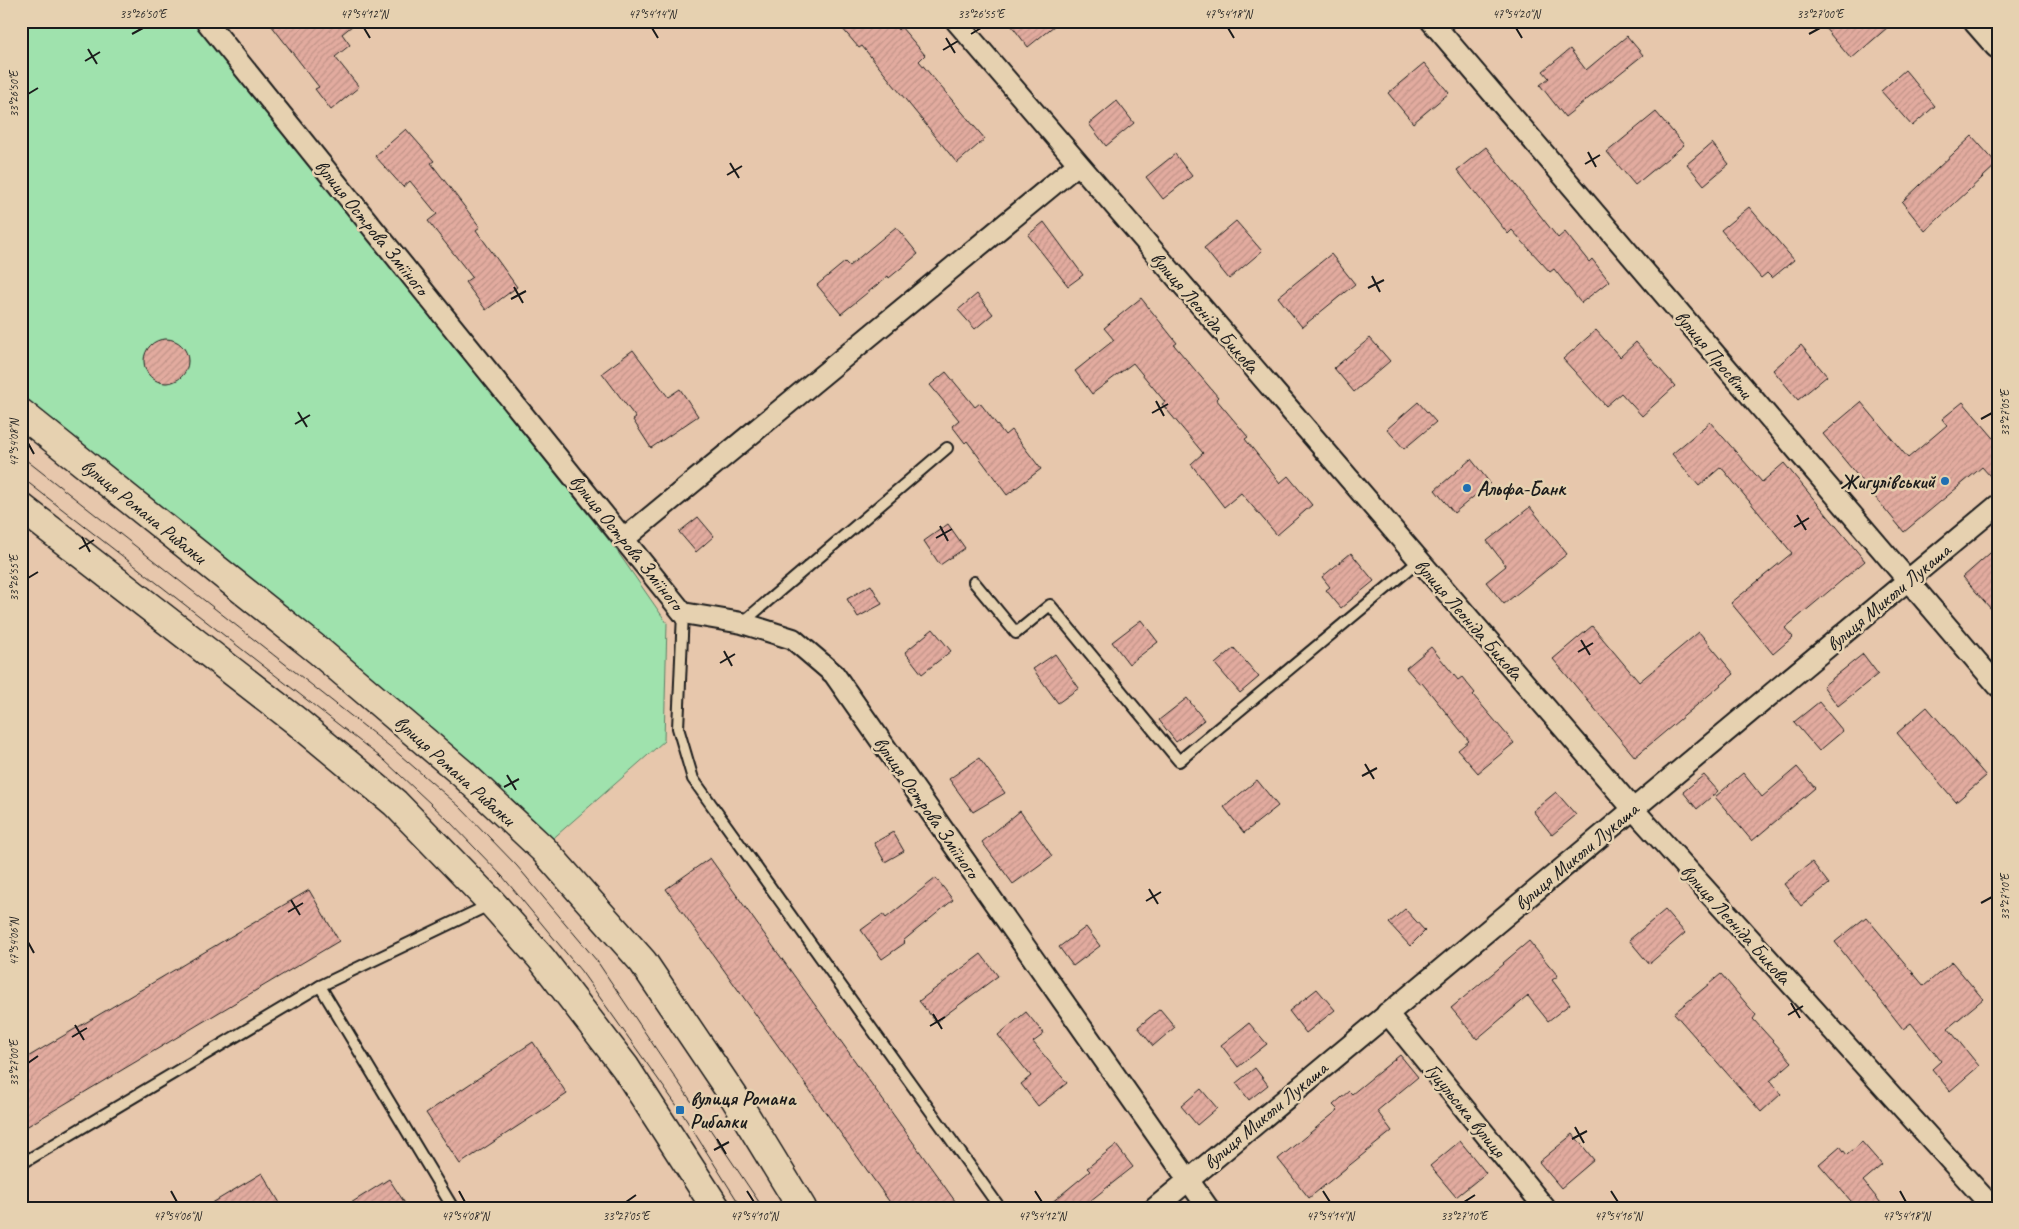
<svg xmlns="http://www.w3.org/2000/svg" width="2019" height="1229" font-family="Caveat,sans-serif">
	<defs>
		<pattern id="building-hatch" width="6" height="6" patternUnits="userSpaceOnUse" patternTransform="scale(1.25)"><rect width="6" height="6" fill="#e2ab9f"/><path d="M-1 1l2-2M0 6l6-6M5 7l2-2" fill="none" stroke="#c19388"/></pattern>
	</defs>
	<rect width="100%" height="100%" fill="#e7c7ac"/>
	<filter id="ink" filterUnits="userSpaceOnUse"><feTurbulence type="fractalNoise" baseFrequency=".02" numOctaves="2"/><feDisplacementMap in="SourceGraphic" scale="10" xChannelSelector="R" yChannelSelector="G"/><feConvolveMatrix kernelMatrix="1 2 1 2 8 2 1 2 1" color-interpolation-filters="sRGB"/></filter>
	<g filter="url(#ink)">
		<polygon fill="#9fe2ad" stroke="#5e7f64" points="21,21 194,21 615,548 667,623 664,741 549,842 21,400"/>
		<g fill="url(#building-hatch)" stroke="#1c1c1c">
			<polygon points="268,21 358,21 342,34 350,45 335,57 359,87 331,110 315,89 319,87"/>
			<polygon points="836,21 891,21 898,30 901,27 925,55 919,61 985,139 957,163 862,46 859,48"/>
			<polygon points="1008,21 1060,21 1028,47"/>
			<polygon points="1819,21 1895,21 1851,59"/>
			<polygon points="1627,36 1643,55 1565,117 1540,85 1549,78 1543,71 1570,49 1586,70"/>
			<polygon points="1424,63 1449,93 1413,123 1388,93"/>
			<polygon points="1905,70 1935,106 1912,126 1881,91"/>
			<polygon points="1117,101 1134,123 1106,146 1089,124"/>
			<polygon points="1656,112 1684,145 1635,185 1607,152"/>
			<polygon points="406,129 434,161 431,163 480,227 476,230 517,287 486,310 465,282 472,277 428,221 437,214 410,181 403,187 375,156"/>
			<polygon points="1972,136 1997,164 1925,231 1902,202"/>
			<polygon points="1712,143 1729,164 1704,185 1687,164"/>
			<polygon points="1486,147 1558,238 1565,232 1589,262 1592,259 1609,281 1581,303 1554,269 1550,272 1512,230 1508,234 1457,170"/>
			<polygon points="1175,154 1192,176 1163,199 1146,177"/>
			<polygon points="1749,207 1794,260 1772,278 1767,273 1761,278 1721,230"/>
			<polygon points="1236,221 1262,251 1229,279 1204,248"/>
			<polygon points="1044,222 1083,275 1068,286 1028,235"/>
			<polygon points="896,227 918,254 889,278 888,276 841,314 817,285 845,262 849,266"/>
			<polygon points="1331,254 1355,284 1302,327 1278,297"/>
			<polygon points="977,294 993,314 975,329 958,310"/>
			<polygon points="1141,298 1177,343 1174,345 1218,397 1216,399 1248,437 1245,439 1280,483 1288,476 1312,505 1277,535 1241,493 1224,507 1191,464 1203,453 1162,404 1165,402 1133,363 1092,394 1075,371 1114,340 1104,328"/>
			<polygon points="1596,330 1620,357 1636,342 1675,386 1642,416 1621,393 1606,406 1563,359"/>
			<polygon points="1370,338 1390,361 1354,392 1334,368"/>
			<circle cx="166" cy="361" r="22"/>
			<polygon points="1801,345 1827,376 1798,400 1773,370"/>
			<polygon points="633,350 668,397 680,389 698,416 651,448 633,420 636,418 602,373"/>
			<polygon points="946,372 975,407 980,403 1005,435 1011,430 1041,469 1007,495 967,441 965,443 952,426 959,420 930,385"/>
			<polygon points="1418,402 1436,422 1404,449 1387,429"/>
			<polygon points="1861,402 1908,458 1947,425 1942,419 1963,402 1998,443 1998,485 1982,467 1904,532 1823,434"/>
			<polygon points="1710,422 1762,482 1784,463 1865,561 1785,628 1793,637 1773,654 1731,603 1792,553 1721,467 1699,486 1672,454"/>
			<polygon points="1471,459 1490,483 1454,513 1435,490"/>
			<polygon points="1530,507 1567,554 1504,604 1486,582 1506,566 1487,541"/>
			<polygon points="698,517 714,536 696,552 679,532"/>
			<polygon points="948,524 965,548 940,565 924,541"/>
			<polygon points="1998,546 1998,617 1963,577"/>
			<polygon points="1351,553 1374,581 1341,608 1326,590 1330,587 1322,577"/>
			<polygon points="871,585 882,604 858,617 847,599"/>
			<polygon points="1141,620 1158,642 1129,664 1112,642"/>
			<polygon points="1592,626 1639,682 1699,632 1734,674 1635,757 1553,659"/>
			<polygon points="933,629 951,651 922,674 905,652"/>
			<polygon points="1431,647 1458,680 1462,677 1475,693 1473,695 1514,743 1478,773 1458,750 1469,741 1422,683 1420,684 1406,668"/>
			<polygon points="1234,648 1259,677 1240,693 1215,664"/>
			<polygon points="1055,654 1079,688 1058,703 1033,669"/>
			<polygon points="1863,654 1878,674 1838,706 1823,686"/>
			<polygon points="1187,698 1204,720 1176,742 1159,720"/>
			<polygon points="1819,702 1843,731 1819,751 1794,722"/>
			<polygon points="1927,707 1986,776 1956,802 1897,733"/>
			<polygon points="979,758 1005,793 973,812 949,779"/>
			<polygon points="1797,767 1815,788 1752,841 1715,797 1743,773 1762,797"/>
			<polygon points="1704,775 1718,791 1697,809 1683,792"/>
			<polygon points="1257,780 1278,806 1244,833 1224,807"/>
			<polygon points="1556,792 1576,815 1552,835 1533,811"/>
			<polygon points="1020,811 1052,856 1013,884 982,842"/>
			<polygon points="893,832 904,851 885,862 874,843"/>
			<polygon points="710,858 960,1208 894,1208 666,889"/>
			<polygon points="1812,862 1829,884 1801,906 1784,884"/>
			<polygon points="936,878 953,900 903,941 905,943 882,959 861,930 883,914 886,918"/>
			<polygon points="309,890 339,941 21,1130 21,1061"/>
			<polygon points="1405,909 1425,931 1410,946 1389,923"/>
			<polygon points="1665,910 1685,933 1649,964 1629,940"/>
			<polygon points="1866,917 1924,986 1952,962 1983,999 1948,1028 1979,1066 1950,1091 1932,1069 1941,1061 1911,1023 1903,1029 1835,942"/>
			<polygon points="1086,927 1100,946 1073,966 1059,947"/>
			<polygon points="1529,941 1558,976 1552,980 1570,1004 1548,1021 1528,996 1477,1039 1451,1008 1504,964 1503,963"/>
			<polygon points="981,954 998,976 936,1022 919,1001"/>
			<polygon points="1721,974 1756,1015 1753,1019 1792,1062 1770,1081 1781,1094 1761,1112 1674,1013"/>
			<polygon points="1317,989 1335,1010 1306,1033 1289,1011"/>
			<polygon points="1160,1009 1175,1027 1153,1046 1138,1027"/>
			<polygon points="1026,1012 1044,1034 1033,1042 1067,1083 1038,1106 1021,1084 1031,1076 998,1035"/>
			<polygon points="1249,1023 1267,1044 1238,1067 1221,1045"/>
			<polygon points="533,1042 567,1094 460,1164 426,1113"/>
			<polygon points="1400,1055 1418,1077 1377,1111 1392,1131 1309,1198 1278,1159 1338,1110 1333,1105 1349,1091 1352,1094"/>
			<polygon points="1255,1068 1268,1085 1249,1100 1236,1083"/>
			<polygon points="1201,1089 1217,1108 1197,1125 1181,1106"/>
			<polygon points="1573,1134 1594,1160 1561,1188 1539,1162"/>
			<polygon points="1460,1141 1486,1173 1456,1197 1430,1166"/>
			<polygon points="1862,1142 1882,1165 1863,1181 1885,1208 1857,1208 1819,1164 1840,1146 1847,1155"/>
			<polygon points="1116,1145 1133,1167 1081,1208 1045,1208 1090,1171 1087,1168"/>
			<polygon points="262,1173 283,1208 204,1208"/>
			<polygon points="389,1179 408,1208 343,1208"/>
		</g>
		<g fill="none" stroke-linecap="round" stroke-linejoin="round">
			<defs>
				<g id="service">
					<polyline points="974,582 1016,633 1050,605 1179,761 1419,561"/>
					<polyline points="683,613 678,728 693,779 1000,1208"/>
					<polyline points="742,623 947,448"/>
					<polyline points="320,986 491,904"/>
					<polyline points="21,1164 320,986 453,1208"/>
				</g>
				<g id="minor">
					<polyline points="206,21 683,613 742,623 793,639 834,674 1208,1208"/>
					<polyline points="956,21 1633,809 1993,1208"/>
					<polyline points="1431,21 1998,686"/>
					<polyline points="624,539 1078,164"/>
					<polyline points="1387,1013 1545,1208"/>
					<polyline points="1155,1208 1998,505"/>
				</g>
				<polyline id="tertiary" points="1977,21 1998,45"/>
				<g id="secondary">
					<polyline points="21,413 320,652 463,774 544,850 643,962 734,1097 802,1208"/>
					<polyline points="21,507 295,720 395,803 492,903 541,958 625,1067 716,1208"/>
				</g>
			</defs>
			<use href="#service" stroke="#1c1c1c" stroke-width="14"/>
			<use href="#minor" stroke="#1c1c1c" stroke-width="24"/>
			<use href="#tertiary" stroke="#1c1c1c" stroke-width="30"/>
			<use href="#secondary" stroke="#1c1c1c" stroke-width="31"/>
			<use href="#service" stroke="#e6d1b0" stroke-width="10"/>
			<use href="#minor" stroke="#e6d1b0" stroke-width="20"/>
			<use href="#tertiary" stroke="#e6d1b0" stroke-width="26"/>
			<use href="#secondary" stroke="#e6d1b0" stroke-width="28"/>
			<g stroke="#1c1c1c" stroke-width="1">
				<polyline points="21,456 393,749 460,807 517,866 597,961 763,1208"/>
				<polyline points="21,477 384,760 448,820 503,877 581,971 680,1110 742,1208"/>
			</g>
		</g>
	</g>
	<path fill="none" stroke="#1c1c1c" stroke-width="2" d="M364,28L370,38M652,28L658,38M1228,28L1234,38M1516,28L1522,38M132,34L143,28M971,34L981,28M1809,34L1820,28M946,38L955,53M88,49L97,64M943,50L958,41M85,61L100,52M28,94L38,88M1588,152L1596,167M730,163L739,178M1585,164L1600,155M727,175L742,166M1372,276L1380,292M514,287L523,303M1368,288L1384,280M511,299L526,291M1156,401L1164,416M298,412L307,427M1152,413L1168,404M1981,419L1992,413M295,424L310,415M28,443L34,454M1797,515L1806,530M940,526L948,541M1794,527L1809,518M82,537L90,552M936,538L952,529M79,549L94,540M28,578L38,572M1581,640L1590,655M724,651L732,666M1578,652L1593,643M720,663L735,654M1365,764L1374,779M507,775L516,790M1362,776L1377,768M504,787L519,779M1149,889L1158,904M291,900L300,915M1146,901L1161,892M1981,903L1992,897M288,912L303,903M28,942L34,953M1791,1003L1800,1018M933,1014L942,1029M1788,1015L1803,1006M75,1025L84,1040M930,1026L945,1017M72,1037L87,1028M28,1063L38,1056M1575,1127L1584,1143M717,1139L726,1154M1572,1139L1587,1131M714,1150L729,1142M171,1191L177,1202M459,1191L465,1202M747,1191L754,1202M1035,1191L1042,1202M1323,1191L1330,1202M1611,1191L1618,1202M1900,1191L1906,1202M626,1202L636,1195M1464,1202L1475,1195"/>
	<g fill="#1f6fb2" stroke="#e6d1b0" stroke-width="2">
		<circle cx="1945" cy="481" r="5"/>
		<circle cx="1467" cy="488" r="5"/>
		<rect x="675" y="1105" width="10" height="10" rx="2.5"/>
	</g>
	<g text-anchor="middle" stroke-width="5" stroke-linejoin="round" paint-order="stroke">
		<g font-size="20" fill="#1c1c1c" stroke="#e6d1b0">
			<text transform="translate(372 227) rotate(51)" y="7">вулиця Острова Зміїного</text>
			<text transform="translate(1205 312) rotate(49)" y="7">вулиця Леоніда Бикова</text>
			<text transform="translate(1714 354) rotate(50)" y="7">вулиця Просвіти</text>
			<text transform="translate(144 511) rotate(39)" y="7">вулиця Романа Рибалки</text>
			<text transform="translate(627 542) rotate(51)" y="7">вулиця Острова Зміїного</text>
			<text transform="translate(1888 597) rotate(-40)" y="7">вулиця Миколи Лукаша</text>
			<text transform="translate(1469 619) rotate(49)" y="7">вулиця Леоніда Бикова</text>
			<text transform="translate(455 770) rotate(42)" y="7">вулиця Романа Рибалки</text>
			<text transform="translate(927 807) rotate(55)" y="7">вулиця Острова Зміїного</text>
			<text transform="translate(1576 856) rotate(-40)" y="7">вулиця Миколи Лукаша</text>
			<text transform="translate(1736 924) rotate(48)" y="7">вулиця Леоніда Бикова</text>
			<text transform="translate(1466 1110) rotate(51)" y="7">Гуцульська вулиця</text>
			<text transform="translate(1265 1115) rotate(-40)" y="7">вулиця Миколи Лукаша</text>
		</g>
		<g font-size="20" font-weight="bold" fill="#1c1c1c" stroke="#e6d1b0" text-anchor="start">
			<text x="1935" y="488" text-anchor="end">Жигулівський</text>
			<text x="1477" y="495">Альфа-Банк</text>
			<text x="690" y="1105">вулиця Романа<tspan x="690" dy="23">Рибалки</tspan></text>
		</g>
	</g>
	<rect width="2019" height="1229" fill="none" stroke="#e6d1b0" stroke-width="55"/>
	<rect x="28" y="28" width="1964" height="1174" fill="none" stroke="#1c1c1c" stroke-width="2"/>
	<g font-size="12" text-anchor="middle" fill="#1c1c1c">
		<text x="143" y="18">33°26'50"E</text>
		<text x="364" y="18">47°54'12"N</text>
		<text x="652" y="18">47°54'14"N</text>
		<text x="981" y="18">33°26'55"E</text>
		<text x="1228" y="18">47°54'18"N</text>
		<text x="1516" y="18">47°54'20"N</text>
		<text x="1820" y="18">33°27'00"E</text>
		<text transform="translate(14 94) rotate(-90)" y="4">33°26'50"E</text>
		<text transform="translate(2005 413) rotate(-90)" y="4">33°27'05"E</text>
		<text transform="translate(14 443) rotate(-90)" y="4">47°54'08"N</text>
		<text transform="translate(14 578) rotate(-90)" y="4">33°26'55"E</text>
		<text transform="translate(2005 897) rotate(-90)" y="4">33°27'10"E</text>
		<text transform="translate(14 942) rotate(-90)" y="4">47°54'06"N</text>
		<text transform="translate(14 1063) rotate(-90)" y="4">33°27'00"E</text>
		<text x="177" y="1220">47°54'06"N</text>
		<text x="465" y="1220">47°54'08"N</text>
		<text x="626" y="1220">33°27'05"E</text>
		<text x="754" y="1220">47°54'10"N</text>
		<text x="1042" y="1220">47°54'12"N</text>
		<text x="1330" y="1220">47°54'14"N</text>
		<text x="1464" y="1220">33°27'10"E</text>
		<text x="1618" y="1220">47°54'16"N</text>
		<text x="1906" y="1220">47°54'18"N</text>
	</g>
</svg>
